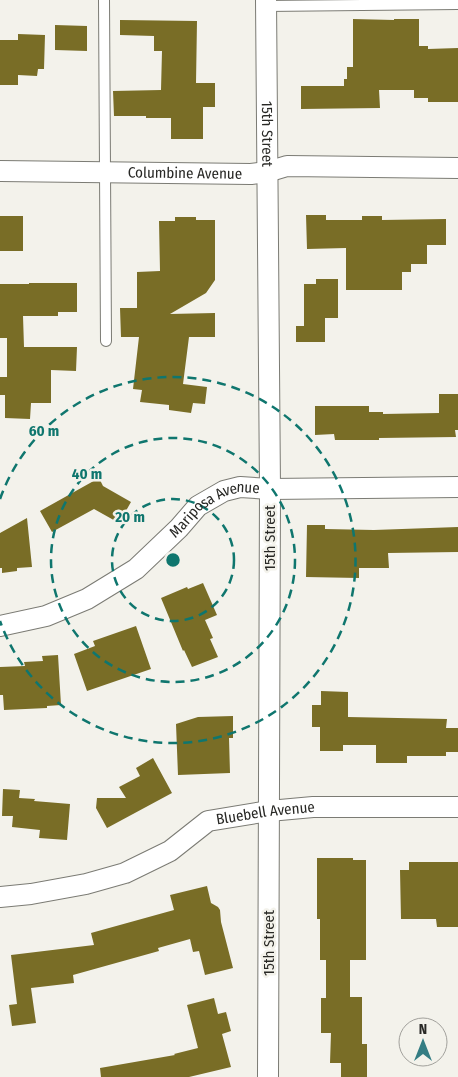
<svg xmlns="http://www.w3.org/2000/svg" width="458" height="1077" font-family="'Fira Sans Condensed',sans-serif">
	<rect width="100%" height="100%" fill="#f3f2eb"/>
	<g fill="#796d26">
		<polygon points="353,19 394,20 394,19 419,19 419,46 428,46 428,49 458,48 458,102 428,102 428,98 414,98 414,90 379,90 380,108 301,109 301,86 344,86 344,79 347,79 347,67 353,67"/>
		<polygon points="120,20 197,21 196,83 215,83 215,107 203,107 203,139 171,139 171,118 146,118 146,116 114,116 113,91 161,90 162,51 154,51 154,36 120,35"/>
		<polygon points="55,25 87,26 87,51 55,50"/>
		<polygon points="18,34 45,35 44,69 38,69 37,76 18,75 18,85 0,85 0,40 18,40"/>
		<polygon points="306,215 326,215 326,220 362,220 362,216 382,216 382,220 446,219 446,245 427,245 427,264 411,264 411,272 402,272 402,290 346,290 346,248 307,249"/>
		<rect x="0" y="216" width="23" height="35"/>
		<polygon points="175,217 196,217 196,220 215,220 215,280 206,293 170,314 215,313 215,337 189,337 183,384 207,387 205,404 193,403 191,413 169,410 169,405 140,402 142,390 133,389 139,337 121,337 120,308 137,308 137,272 160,271 159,221 175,221"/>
		<polygon points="316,279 338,279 338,318 325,318 325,342 296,342 296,326 304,326 304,284 316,284"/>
		<polygon points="29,283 77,283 77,312 58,312 58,316 23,316 24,347 77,347 76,371 51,370 51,403 31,403 30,419 5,418 5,395 0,395 0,377 7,377 7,338 0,338 0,284 29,284"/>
		<polygon points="439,394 458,394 458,430 455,430 456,437 379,438 379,440 335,440 334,434 315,435 315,406 369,406 369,412 383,412 383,414 439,413"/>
		<polygon points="99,478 103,486 131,502 119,523 94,509 52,532 40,511"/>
		<polygon points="27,518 32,567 17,568 17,571 2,573 2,568 0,568 0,533"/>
		<polygon points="307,525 325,525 325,529 374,530 458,527 458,552 388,553 389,568 359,568 359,578 306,577"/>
		<polygon points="203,583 217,615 205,620 213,638 210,639 218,657 192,667 184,650 183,651 161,598 187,587 188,589"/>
		<polygon points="136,626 151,669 87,691 74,654 95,646 93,641"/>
		<polygon points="58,655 61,705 47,706 47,708 4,710 3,695 0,695 0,667 25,666 24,662 43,661 42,656"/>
		<polygon points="321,691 348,692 348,717 447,719 446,728 458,728 458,752 446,752 446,756 407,756 407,763 376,763 376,745 343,745 343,751 320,751 320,727 312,727 312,705 321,705"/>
		<polygon points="233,716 233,738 229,738 230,773 178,775 176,724 198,717"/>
		<polygon points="153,758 172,793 107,828 96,808 97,798 126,798 119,787 140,776 136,768"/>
		<polygon points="3,789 20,790 19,798 35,799 34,801 70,804 67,840 39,838 40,830 12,827 13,816 2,816"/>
		<polygon points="317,858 353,858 353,860 366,860 366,960 350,960 350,997 362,997 362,1044 367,1044 367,1077 341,1077 341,1063 330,1063 331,1033 321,1033 321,998 326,998 326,960 320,960 320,919 317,919"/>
		<polygon points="409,862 458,862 458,927 437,927 436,919 401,919 400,870 409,870"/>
		<polygon points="207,886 211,903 218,907 220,910 221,922 233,968 205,975 199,951 193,952 190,939 158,948 159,951 73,975 74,983 31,988 36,1023 12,1026 9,1005 17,1004 11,955 94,945 91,933 174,910 170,895"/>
		<polygon points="214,998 218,1014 226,1012 231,1031 222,1034 231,1067 189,1077 101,1077 100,1068 175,1055 174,1054 198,1048 187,1005"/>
	</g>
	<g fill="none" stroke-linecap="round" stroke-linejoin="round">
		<defs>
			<g id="service">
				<polyline points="104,0 106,341"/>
				<polyline points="266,6 458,4"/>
			</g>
			<g id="minor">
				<path id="s1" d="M266,0L270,489L268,1077"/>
				<path id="s2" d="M0,171L251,174L267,172L287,166L458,168"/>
				<path id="s3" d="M0,626L46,616L87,599L136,569L179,528L198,506L224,491L240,487L270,489L458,487"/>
				<path id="s4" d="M0,897L31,894L86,884L125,873L170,851L208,821L269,811L313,807H458"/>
			</g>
		</defs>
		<use href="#service" stroke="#7b7b74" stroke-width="12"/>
		<use href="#minor" stroke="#7b7b74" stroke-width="22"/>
		<use href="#service" stroke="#fff" stroke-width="10"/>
		<use href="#minor" stroke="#fff" stroke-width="20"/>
	</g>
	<g fill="none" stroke="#0f766e" stroke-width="2.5" stroke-dasharray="9 6">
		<circle cx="173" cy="560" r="61"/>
		<circle cx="173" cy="560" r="122"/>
		<path d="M0 499A183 183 0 1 1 0 621"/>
	</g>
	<g text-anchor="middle" stroke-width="5" stroke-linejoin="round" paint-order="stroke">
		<g font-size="15" fill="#282825" stroke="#f3f2eb">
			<text dy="5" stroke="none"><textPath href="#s1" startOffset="134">15th Street</textPath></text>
			<text dy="5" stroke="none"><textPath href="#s2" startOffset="185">Columbine Avenue</textPath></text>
			<text dy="5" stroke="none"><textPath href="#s3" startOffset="251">Mariposa Avenue</textPath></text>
			<text transform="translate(270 538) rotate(-90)" y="5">15th Street</text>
			<text dy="5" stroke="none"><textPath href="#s4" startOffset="284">Bluebell Avenue</textPath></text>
			<text transform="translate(269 943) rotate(-90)" y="5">15th Street</text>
		</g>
	</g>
	<circle cx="173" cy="560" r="8" fill="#0f766e" stroke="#f3f2eb" stroke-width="2.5"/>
	<g font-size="15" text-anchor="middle" font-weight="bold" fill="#0f766e" stroke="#f3f2eb" stroke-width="5" stroke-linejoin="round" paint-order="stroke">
		<text x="44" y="436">60 m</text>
		<text x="87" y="479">40 m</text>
		<text x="130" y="522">20 m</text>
	</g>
	<g transform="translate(423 1042)"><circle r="24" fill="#f3f2eb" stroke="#a2a19c"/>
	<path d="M0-4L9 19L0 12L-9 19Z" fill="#347d83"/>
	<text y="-8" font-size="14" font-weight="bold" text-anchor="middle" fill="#282825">N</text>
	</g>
</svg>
